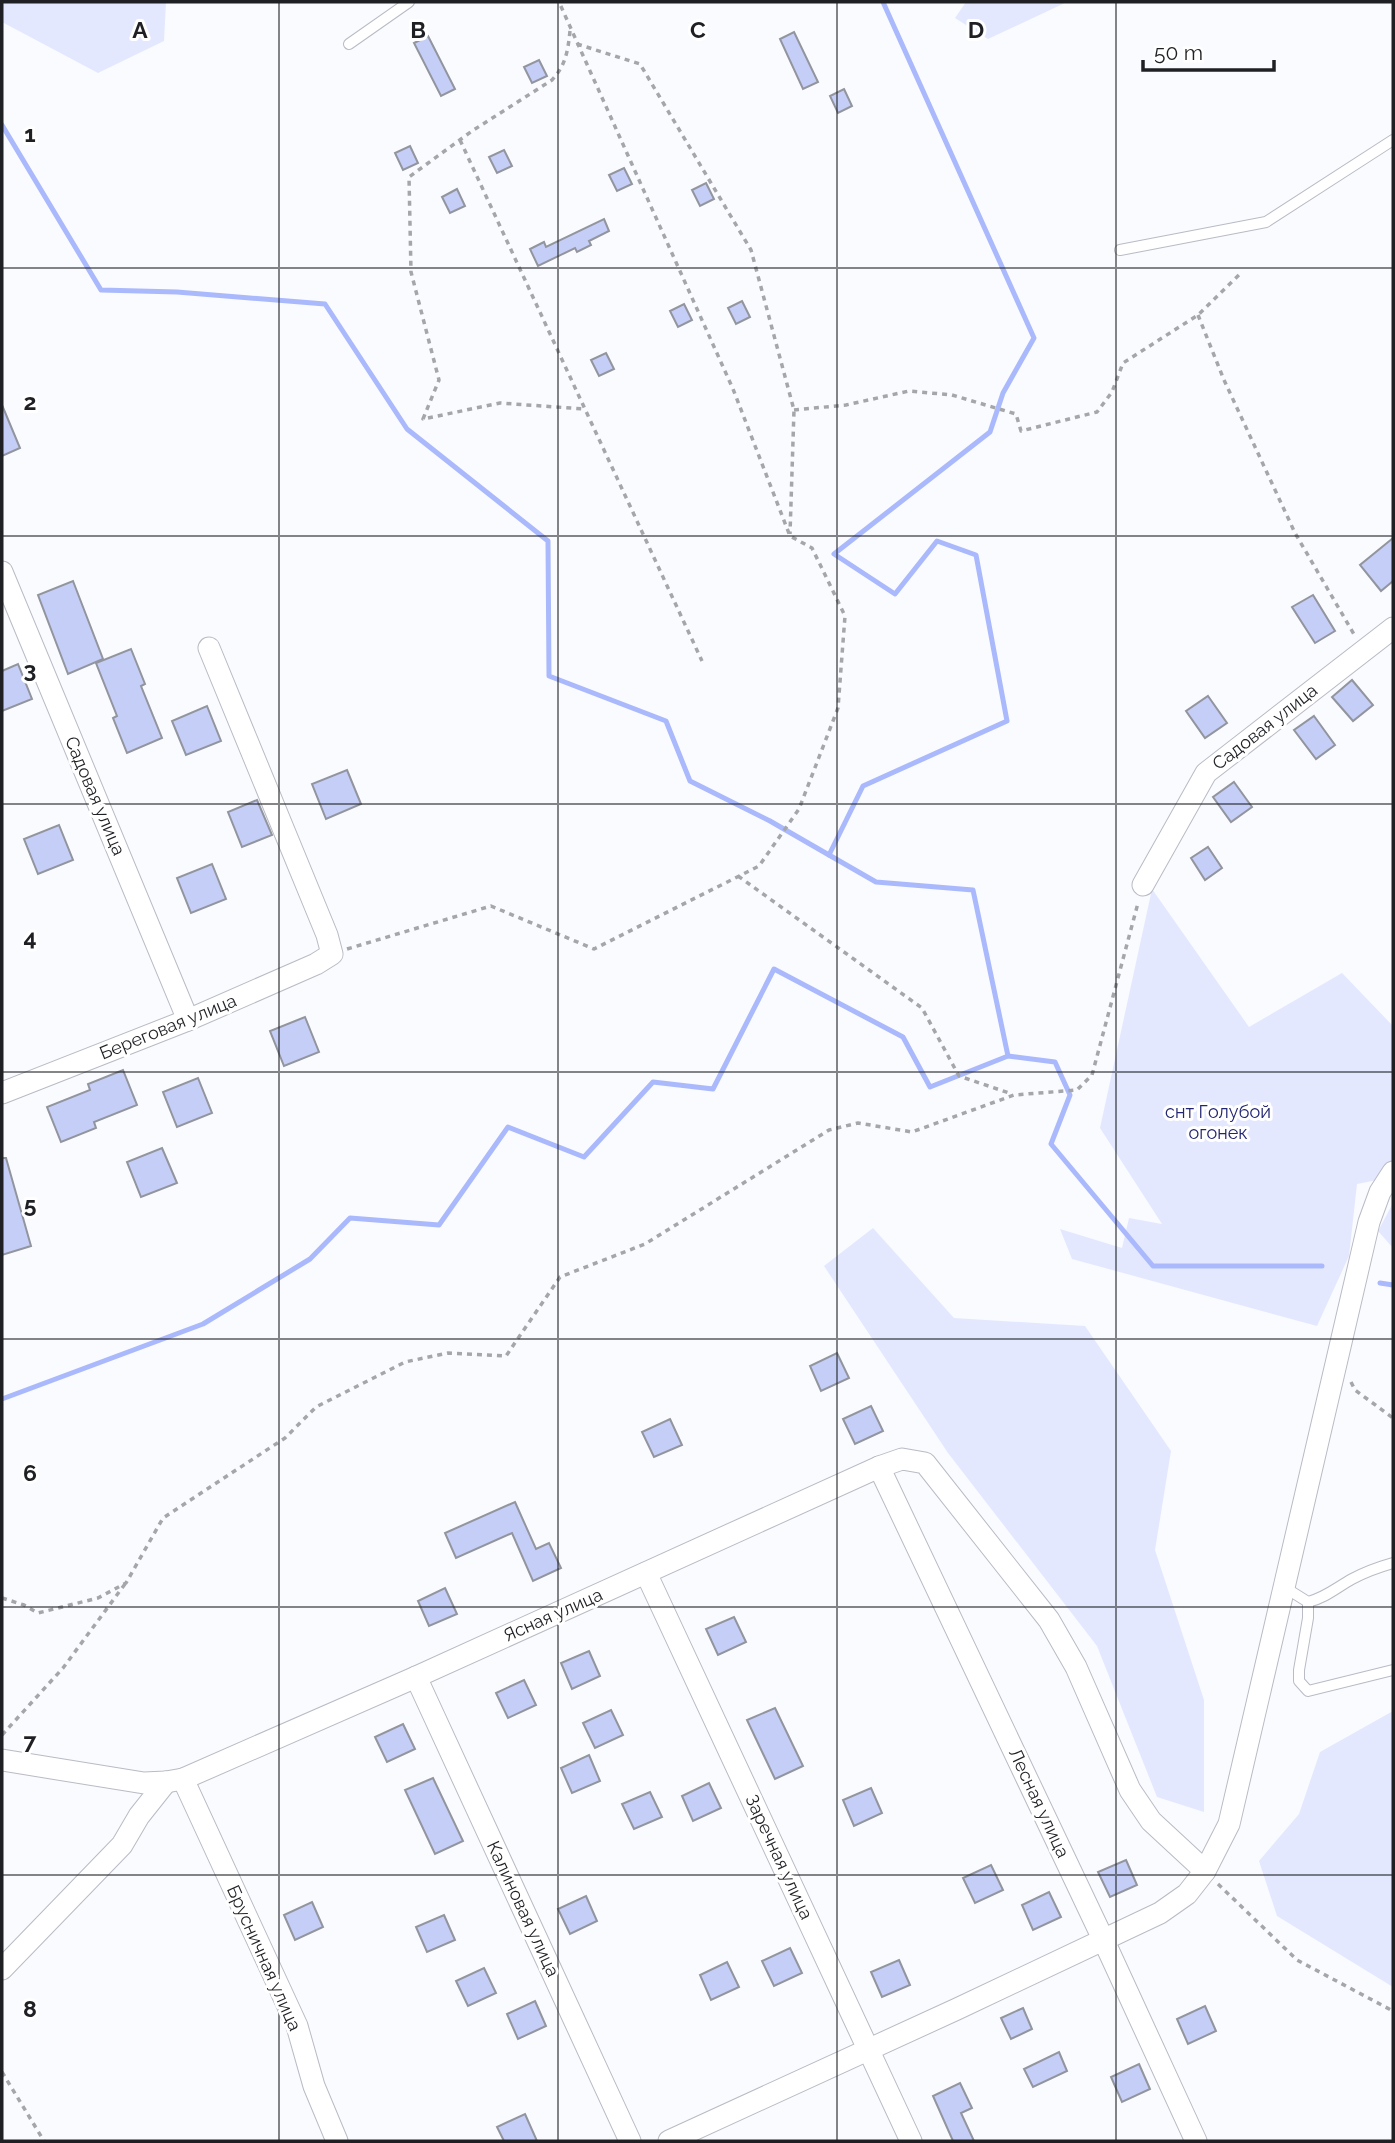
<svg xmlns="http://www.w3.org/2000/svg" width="1395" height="2143" font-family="Raleway,sans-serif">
	<rect width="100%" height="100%" fill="#fafbff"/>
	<g fill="#e3e8ff">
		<polygon points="2,2 166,2 164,41 98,73 2,22"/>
		<polygon points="966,2 1067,2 988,39 955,18"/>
		<polygon points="1152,889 1249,1027 1342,973 1393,1026 1393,1177 1357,1184 1349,1256 1317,1326 1072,1259 1060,1229 1122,1248 1129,1218 1162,1224 1100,1128"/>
		<polygon points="1393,1203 1393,1248 1378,1231"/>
		<polygon points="873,1228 954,1318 1085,1326 1171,1451 1155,1550 1204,1700 1204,1812 1157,1797 1097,1646 948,1453 824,1266"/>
		<polygon points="1393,1711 1393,1987 1277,1916 1259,1861 1299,1814 1320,1752"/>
	</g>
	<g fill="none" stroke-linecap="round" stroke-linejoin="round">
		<g stroke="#aab9fc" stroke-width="5">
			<polyline points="883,2 1034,338 1003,393 990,432 834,554 895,594 937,541 976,555 1007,721 863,786 829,855 876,882 973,890 1008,1056 1055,1062 1070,1095 1051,1144 1153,1266 1322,1266"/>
			<polyline points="2,125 101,290 177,292 325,304 407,429 548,541 549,676 666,721 690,781 770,821 829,855"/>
			<polyline points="1380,1283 1393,1285"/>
			<polyline points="2,1399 203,1324 310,1259 350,1218 439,1225 508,1127 584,1157 653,1082 713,1089 774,969 903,1037 930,1087 1008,1056"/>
		</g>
	</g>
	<g fill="#c4cef7" stroke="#92959e" stroke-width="2">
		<polygon points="794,32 818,82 803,89 780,39"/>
		<polygon points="428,36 455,89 441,96 414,43"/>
		<polygon points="539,60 547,76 532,83 524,67"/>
		<polygon points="844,89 852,106 838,113 830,96"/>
		<polygon points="410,146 418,163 403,170 395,153"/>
		<polygon points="504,150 512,166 497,173 489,157"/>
		<polygon points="624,168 632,184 617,191 609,175"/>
		<polygon points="706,183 714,199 700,206 692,190"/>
		<polygon points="457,189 465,206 450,213 442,197"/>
		<polygon points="604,219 609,231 589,241 591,245 577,252 575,248 538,266 530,249 544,242 546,247"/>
		<polygon points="742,301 750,317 736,324 728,308"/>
		<polygon points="684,304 692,320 678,327 670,311"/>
		<polygon points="606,353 614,369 599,376 591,360"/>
		<polygon points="2,405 20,448 2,456"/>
		<polygon points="1393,538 1393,581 1381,591 1360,565"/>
		<polygon points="73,581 103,659 68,674 38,595"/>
		<polygon points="1313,595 1335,631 1315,643 1292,607"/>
		<polygon points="131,649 145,684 141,686 162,738 127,753 113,718 117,716 96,663"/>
		<polygon points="18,664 32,699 2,711 2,671"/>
		<polygon points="1352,680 1373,705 1353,721 1332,697"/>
		<polygon points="1208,696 1227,723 1205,738 1186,711"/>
		<polygon points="207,706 221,741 186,755 172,721"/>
		<polygon points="1314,716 1335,745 1316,759 1294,730"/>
		<polygon points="347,770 361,804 326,819 312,784"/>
		<polygon points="1234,782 1252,807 1231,822 1213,797"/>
		<polygon points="257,800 272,835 242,847 228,812"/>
		<polygon points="59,825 73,860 38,874 24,839"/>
		<polygon points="1208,847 1222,868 1205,880 1191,858"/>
		<polygon points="212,864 226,899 191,913 177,878"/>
		<polygon points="305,1017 319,1052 284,1066 270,1031"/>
		<polygon points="123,1070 137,1105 94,1122 96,1128 61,1142 47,1107 90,1090 88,1084"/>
		<polygon points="198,1078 212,1113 177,1127 163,1092"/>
		<polygon points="162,1148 177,1183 141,1197 127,1162"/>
		<polygon points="2,1158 6,1158 31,1246 2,1255"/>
		<polygon points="837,1353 849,1378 821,1391 810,1366"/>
		<polygon points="871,1406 883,1431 855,1444 843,1419"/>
		<polygon points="670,1419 682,1445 654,1457 642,1432"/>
		<polygon points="515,1502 536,1549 549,1543 561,1568 533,1581 512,1533 456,1558 445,1533"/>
		<polygon points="445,1588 457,1614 429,1626 418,1601"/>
		<polygon points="734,1617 746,1642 718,1655 706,1629"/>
		<polygon points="589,1651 600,1676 572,1689 561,1663"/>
		<polygon points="524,1680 536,1705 508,1718 496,1693"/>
		<polygon points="775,1708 803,1766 775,1779 747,1720"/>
		<polygon points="611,1710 623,1735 595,1748 583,1723"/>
		<polygon points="403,1724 415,1749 387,1762 375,1737"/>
		<polygon points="589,1755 600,1781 572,1793 561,1768"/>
		<polygon points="433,1778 463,1841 435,1854 405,1790"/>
		<polygon points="709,1783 721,1808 693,1821 682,1796"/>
		<polygon points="871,1788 882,1813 854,1826 843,1800"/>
		<polygon points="650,1792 662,1817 634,1829 622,1804"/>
		<polygon points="1126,1860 1137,1885 1110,1897 1098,1872"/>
		<polygon points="991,1865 1003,1890 975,1903 963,1878"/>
		<polygon points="1049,1892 1061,1917 1033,1930 1022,1905"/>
		<polygon points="586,1896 597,1921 570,1934 558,1909"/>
		<polygon points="312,1902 323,1927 295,1940 284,1915"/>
		<polygon points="444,1915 455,1940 427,1952 416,1927"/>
		<polygon points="790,1948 802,1973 774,1986 762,1961"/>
		<polygon points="899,1960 910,1985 882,1997 871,1972"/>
		<polygon points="727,1962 739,1987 711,2000 700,1975"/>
		<polygon points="484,1968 496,1993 468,2006 456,1981"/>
		<polygon points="535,2001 546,2026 518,2039 507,2014"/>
		<polygon points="1205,2006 1216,2031 1188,2044 1177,2019"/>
		<polygon points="1023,2008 1032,2029 1011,2039 1001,2018"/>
		<polygon points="1059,2052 1067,2071 1033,2087 1024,2069"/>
		<polygon points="1139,2064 1150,2089 1122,2102 1111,2077"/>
		<polygon points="960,2083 972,2108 961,2113 974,2141 953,2141 933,2096"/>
		<polygon points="525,2114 537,2141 504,2141 497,2127"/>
	</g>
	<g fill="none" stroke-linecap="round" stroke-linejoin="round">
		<defs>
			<g id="service">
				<polyline points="349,44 409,2"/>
				<polyline points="1120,250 1266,222 1393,140"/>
				<path d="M1284,1587L1308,1602C1325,1598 1336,1588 1352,1579C1365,1572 1379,1567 1393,1563"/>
				<polyline points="1308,1602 1308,1618 1299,1670 1299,1681 1308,1691 1393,1670"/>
			</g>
			<g id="minor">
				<polyline points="2,572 188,1020"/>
				<polyline points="1143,885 1206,773 1393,628"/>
				<polyline points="2,1093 188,1020 316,964 332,954 327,935 209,648"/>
				<polyline points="879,1467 1104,1941 1196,2141"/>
				<polyline points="646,1573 911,2141"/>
				<polyline points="416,1677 630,2141"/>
				<polyline points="2,1760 144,1783 166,1782 183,1779 416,1677 879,1467 902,1459 925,1463 1049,1620 1076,1667 1130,1790 1151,1821 1205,1871"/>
				<polyline points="183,1779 297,2026 314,2086 337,2141"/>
				<polyline points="2,1969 122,1845 139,1816 166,1782"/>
				<polyline points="669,2141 957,2009 1160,1913 1187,1894 1205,1871 1229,1824 1369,1222 1380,1192 1393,1172"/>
			</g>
		</defs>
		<use href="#service" stroke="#b9bbc5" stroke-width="12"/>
		<use href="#minor" stroke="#b9bbc5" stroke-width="23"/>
		<g stroke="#a5a6aa" stroke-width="3.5" stroke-dasharray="5 5" stroke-linecap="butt">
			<path d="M570,31C568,50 566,65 552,80L472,131L409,177L411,272L439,380L423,419L500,403L584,409"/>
			<polyline points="577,44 640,64 751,250 794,410 790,534"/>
			<polyline points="460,140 702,661"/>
			<polyline points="1198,315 1224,380 1295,533 1355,636"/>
			<polyline points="794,410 846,405 909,391 952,395 1016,414 1021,431 1097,412 1112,392 1123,363 1198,315 1242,272"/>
			<polyline points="738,876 922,1008 959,1076 1012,1094"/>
			<polyline points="347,949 491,906 594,949 759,866 799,809 838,708 845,616 812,548 790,536 733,389 559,2"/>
			<polyline points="1351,1382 1355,1390 1393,1418"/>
			<polyline points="2,1598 24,1605 38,1613 98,1598 126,1583 163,1518 285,1438 316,1407 405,1362 448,1353 506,1356 560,1277 645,1244 829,1130 858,1123 912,1132 1014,1095 1077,1090 1092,1075 1138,903"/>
			<polyline points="2,1735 63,1668 125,1584"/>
			<polyline points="1218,1884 1297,1960 1393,2011"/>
			<polyline points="2,2072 44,2141"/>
		</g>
		<use href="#service" stroke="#fff" stroke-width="10"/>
		<use href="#minor" stroke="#fff" stroke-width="21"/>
	</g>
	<path fill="none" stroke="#1f2024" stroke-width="2" stroke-opacity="0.55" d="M279,2V2141M558,2V2141M837,2V2141M1116,2V2141M2,268H1393M2,536H1393M2,804H1393M2,1072H1393M2,1339H1393M2,1607H1393M2,1875H1393"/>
	<g text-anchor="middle" stroke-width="6" stroke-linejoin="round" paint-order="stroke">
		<g font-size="18" fill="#1f2024" stroke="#fff">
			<text transform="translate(1265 727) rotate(-38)" y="6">Садовая улица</text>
			<text transform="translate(95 796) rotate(67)" y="6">Садовая улица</text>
			<text transform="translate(168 1027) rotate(-22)" y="6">Береговая улица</text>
			<text transform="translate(553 1615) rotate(-24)" y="6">Ясная улица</text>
			<text transform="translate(1039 1803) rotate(65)" y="6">Лесная улица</text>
			<text transform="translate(779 1857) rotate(65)" y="6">Заречная улица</text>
			<text transform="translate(523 1909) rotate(65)" y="6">Калиновая улица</text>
			<text transform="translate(264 1958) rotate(66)" y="6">Брусничная улица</text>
		</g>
		<g font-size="18" fill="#222671" stroke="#fff">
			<text x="1218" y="1118">снт Голубой<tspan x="1218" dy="21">огонек</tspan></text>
		</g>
	</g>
	<g font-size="23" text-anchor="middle" font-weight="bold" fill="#1f2024" stroke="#fff" stroke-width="6" stroke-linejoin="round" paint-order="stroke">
		<text x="140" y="38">A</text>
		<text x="418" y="38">B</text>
		<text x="698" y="38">C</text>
		<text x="976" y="38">D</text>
		<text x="30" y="142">1</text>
		<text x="30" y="410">2</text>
		<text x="30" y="678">3</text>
		<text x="30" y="946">4</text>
		<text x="30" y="1213">5</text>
		<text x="30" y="1481">6</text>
		<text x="30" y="1749">7</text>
		<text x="30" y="2017">8</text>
	</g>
	<rect width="1395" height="2143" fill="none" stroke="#1f2024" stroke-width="7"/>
	<path d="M1143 60v10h131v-10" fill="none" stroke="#1f2024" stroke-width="3.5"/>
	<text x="1154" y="60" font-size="21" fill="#1f2024" stroke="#ffffff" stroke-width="5" paint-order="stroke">50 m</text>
</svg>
